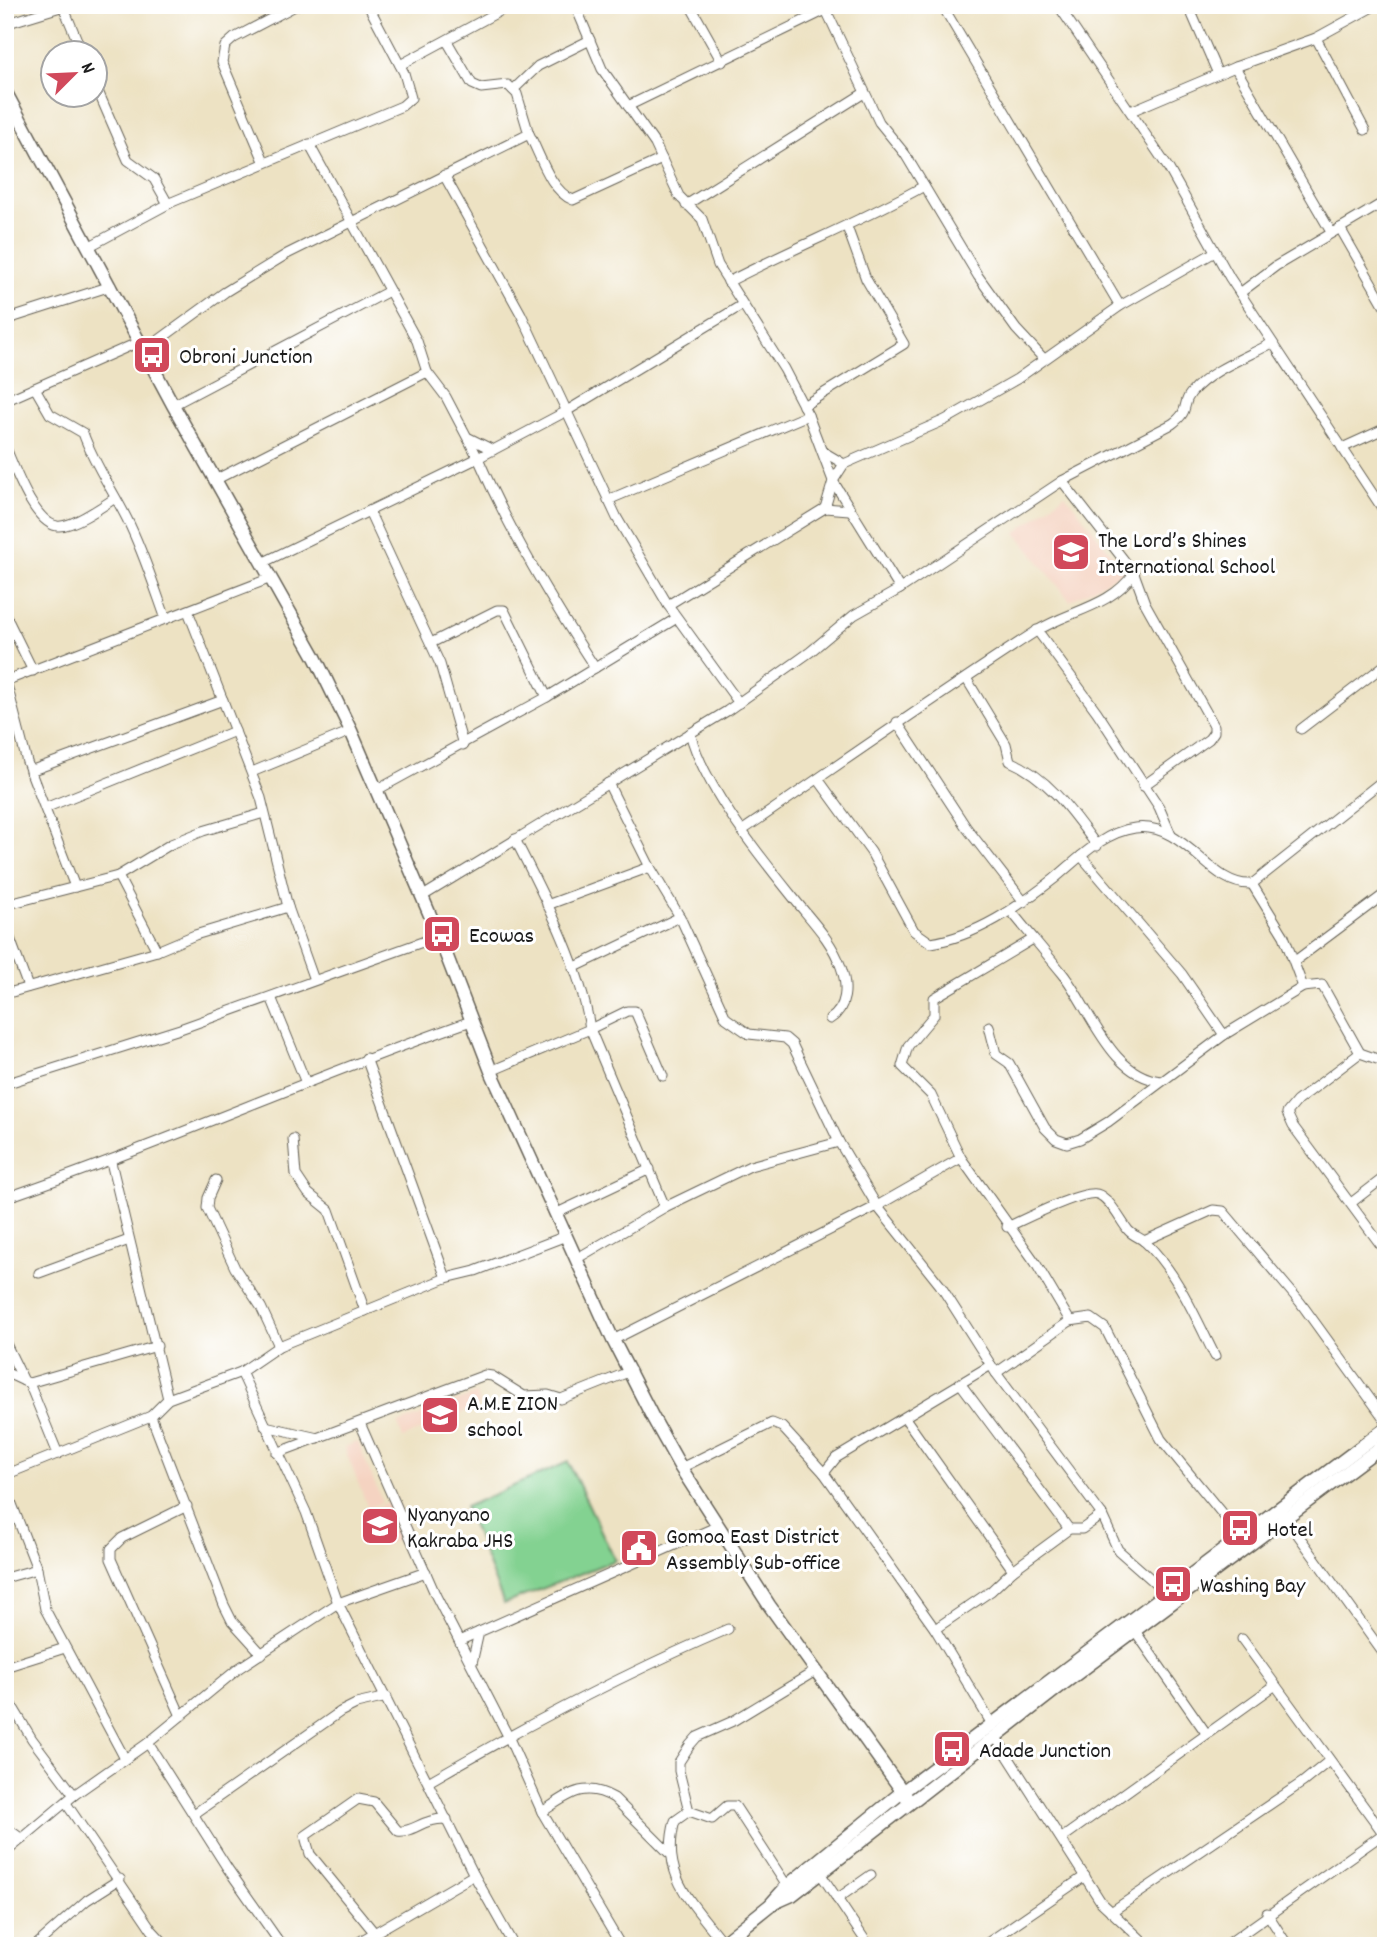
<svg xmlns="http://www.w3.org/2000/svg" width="1391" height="1951" font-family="Dekko,sans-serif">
	<rect width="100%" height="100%" fill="#fff"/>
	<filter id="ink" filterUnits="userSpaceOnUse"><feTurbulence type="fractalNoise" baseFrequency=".0143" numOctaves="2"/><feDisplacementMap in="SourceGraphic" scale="14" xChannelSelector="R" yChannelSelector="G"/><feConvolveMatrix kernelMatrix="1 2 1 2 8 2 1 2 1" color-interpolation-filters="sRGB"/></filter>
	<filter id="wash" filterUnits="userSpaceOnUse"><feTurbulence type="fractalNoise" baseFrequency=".00686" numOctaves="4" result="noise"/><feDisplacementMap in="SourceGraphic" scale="28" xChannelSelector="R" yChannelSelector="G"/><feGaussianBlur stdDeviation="1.57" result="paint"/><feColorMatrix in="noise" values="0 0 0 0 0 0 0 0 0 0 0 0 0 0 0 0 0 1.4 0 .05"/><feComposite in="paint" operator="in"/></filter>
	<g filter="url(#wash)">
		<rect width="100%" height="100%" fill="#ede2c3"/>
		<g fill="#f5d3c1">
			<polygon points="1065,494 1125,571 1070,601 1016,533"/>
			<polygon points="476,1394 480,1405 403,1438 398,1424"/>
			<polygon points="358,1442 382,1502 368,1508 344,1447"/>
			<polygon points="395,1499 400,1511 383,1519 389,1530 406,1523 410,1534 381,1547 367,1511"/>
		</g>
		<polygon fill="#83d291" stroke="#507756" stroke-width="2" points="568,1462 615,1560 504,1604 465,1507"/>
	</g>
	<g filter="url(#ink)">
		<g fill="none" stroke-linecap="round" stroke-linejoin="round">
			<defs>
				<g id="street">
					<polyline points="575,5 602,69 655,144 679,196 702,219 718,265 784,369 808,415 833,481 900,589"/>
					<polyline points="690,5 722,62"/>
					<polyline points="942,5 1120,306"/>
					<polyline points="1058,5 1169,169 1230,278 1386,514"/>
					<polyline points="1188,5 1218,74"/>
					<polyline points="63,6 82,52"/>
					<polyline points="826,10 879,122 905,154 978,276 1016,329 1044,359"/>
					<polyline points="5,24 67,5"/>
					<polyline points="1316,38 1365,130"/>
					<polyline points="447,41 472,84 481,88 508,85 517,94 529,134"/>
					<polyline points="400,65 511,5"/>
					<polyline points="1235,67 1331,232"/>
					<polyline points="94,82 128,160 154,179 168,204"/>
					<polyline points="513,90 538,66 590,40"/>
					<polyline points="628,106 836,5"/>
					<polyline points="1131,111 1235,67 1316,38 1376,5"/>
					<polyline points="309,144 417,341 427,372 446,397 478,458 565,412 742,305"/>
					<polyline points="264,161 222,62 225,46 234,38 297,5"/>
					<polyline points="444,175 521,314 617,518 668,605 739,703"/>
					<polyline points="686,205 864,93"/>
					<polyline points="1340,228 1386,308"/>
					<polyline points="90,246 172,202 402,106 411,98 404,73 368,5"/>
					<path d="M728,282C793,248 860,222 924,186"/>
					<polyline points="1240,293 1276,266 1386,201"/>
					<polyline points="5,320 111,286"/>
					<path d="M144,351L225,292L287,254L529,134C540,154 550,191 573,200L662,159"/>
					<path d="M35,388L50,414L83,433C94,464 112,489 127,519C143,551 154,586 166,619"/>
					<polyline points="5,401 139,342"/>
					<polyline points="173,405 389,291"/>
					<polyline points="803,406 904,344 866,279 847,227"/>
					<polyline points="469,438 493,450"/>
					<path d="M5,446C14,466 33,522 57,526C72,528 103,506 115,498"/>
					<polyline points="1342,448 1386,428"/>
					<polyline points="822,451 844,464"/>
					<polyline points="215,480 427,372"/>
					<polyline points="1062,481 1134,573 1145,603 1214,726 1214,732 1209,739 1143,786"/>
					<polyline points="608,500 808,415"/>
					<polyline points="825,508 833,481 844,464 945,420 1017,379 1120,306 1215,252"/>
					<polyline points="369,511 440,664 463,745"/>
					<path d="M262,563L478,458C510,532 551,600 595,668"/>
					<polyline points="668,605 825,508 849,510"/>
					<polyline points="188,611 261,798 288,907 314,980"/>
					<polyline points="5,614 33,671"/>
					<polyline points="1037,630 1097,712 1159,807 1171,835"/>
					<polyline points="431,643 497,610 504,610 547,697"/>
					<path d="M966,678L1006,744L1010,761C1049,778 1072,812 1097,846"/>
					<polyline points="5,681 271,578"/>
					<polyline points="6,681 27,762 75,887"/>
					<polyline points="897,722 966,827 1024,902"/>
					<polyline points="1301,729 1386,664"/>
					<path d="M690,733C705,789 759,855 796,901C812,921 832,941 841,967C848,987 847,1008 830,1019"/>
					<polyline points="30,771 223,700"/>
					<polyline points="252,772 351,731"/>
					<path d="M818,779L871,852L914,931L931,943C977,936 1018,907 1054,879C1077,860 1103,832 1135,828C1187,822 1209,887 1252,884L1386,778"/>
					<polyline points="608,783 650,867 680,917 726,1018 749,1034 785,1038 792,1044 839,1142 877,1206 940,1285 996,1373 1102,1515 1118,1550 1168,1594"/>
					<polyline points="377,790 547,697 677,618"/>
					<polyline points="45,808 235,731"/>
					<path d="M743,830C840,764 936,696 1035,632C1069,610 1110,608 1134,573"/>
					<polyline points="1081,856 1182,974 1224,1035"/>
					<polyline points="118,876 157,951"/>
					<polyline points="1252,884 1284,936 1303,987"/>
					<path d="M423,896L727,711L810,652L854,615L900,589L1062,481L1172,424C1191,410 1181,405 1191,393C1210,370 1247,357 1272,343"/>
					<polyline points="5,905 118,876 171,844 203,831 264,813"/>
					<polyline points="547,905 650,867"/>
					<path d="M1011,911C1028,932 1046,953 1063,974C1091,1010 1111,1077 1162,1081"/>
					<polyline points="5,925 28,987"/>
					<polyline points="1033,939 934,998 934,1015 908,1046 902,1066 931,1095 961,1158 1035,1262 1070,1321 1091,1318 1105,1328 1161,1439 1242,1538"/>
					<polyline points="1295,961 1386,893"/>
					<polyline points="573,968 680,917"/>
					<polyline points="5,994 157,951 195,935 288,907"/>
					<polyline points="271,997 306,1083"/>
					<polyline points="989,1026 996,1054 1009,1063 1045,1128 1056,1139 1067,1143 1080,1139 1108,1122 1224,1035 1303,987 1322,985 1360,1053 1297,1101 1287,1113 1293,1126 1386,1252"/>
					<polyline points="1360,1053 1377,1059 1386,1057"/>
					<polyline points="366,1058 446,1278"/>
					<path d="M491,1071L590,1029C581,966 544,896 515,839"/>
					<polyline points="663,1076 635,1011 627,1011 590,1029 665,1207"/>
					<polyline points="5,1084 180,1029 439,936"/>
					<polyline points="293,1139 296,1175 308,1193 329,1210 365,1311"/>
					<polyline points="111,1162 168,1399"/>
					<polyline points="216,1180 208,1198 207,1208 235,1268 261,1307 279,1346"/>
					<path d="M5,1198C163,1144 314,1076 471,1021"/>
					<polyline points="1351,1203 1386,1176"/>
					<polyline points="555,1214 650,1169"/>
					<path d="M1007,1227C1023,1220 1082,1190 1097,1194C1109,1197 1120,1220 1128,1230C1133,1236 1140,1237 1145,1242C1175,1269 1197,1320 1215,1356"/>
					<polyline points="1144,1241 1213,1210 1223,1211 1300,1302 1386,1421"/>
					<polyline points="576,1259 665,1207 750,1166 839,1142"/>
					<polyline points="39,1273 129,1240"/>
					<polyline points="613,1340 877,1206 961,1158"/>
					<polyline points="5,1342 24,1381 29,1383 58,1454"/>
					<polyline points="991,1365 836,1458 824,1473 935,1629 993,1726"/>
					<polyline points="5,1372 24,1381"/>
					<polyline points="241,1372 306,1512 338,1603 474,1875 514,1946"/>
					<polyline points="996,1373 1070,1321"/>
					<polyline points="29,1383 157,1346"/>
					<polyline points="960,1383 1069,1529"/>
					<polyline points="151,1416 224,1605 232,1621 262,1654"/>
					<polyline points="905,1418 1013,1570"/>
					<polyline points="360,1423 436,1596 508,1736 542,1812 621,1946"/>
					<polyline points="265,1426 318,1438"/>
					<polyline points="277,1453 485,1375 492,1376 524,1396 548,1395 561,1399 631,1371"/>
					<polyline points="681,1468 772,1423 782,1427 824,1473"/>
					<polyline points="5,1475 151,1416 168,1399 241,1372 279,1346 446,1278 475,1271 566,1236"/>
					<polyline points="5,1486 37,1569 45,1609 124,1757"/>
					<polyline points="1283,1514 1386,1657"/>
					<polyline points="5,1578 37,1569"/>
					<polyline points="935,1629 991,1591 1013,1570 1069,1529 1082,1529 1102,1515"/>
					<polyline points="1135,1631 1206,1733"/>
					<polyline points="1242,1639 1386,1837"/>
					<polyline points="461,1640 718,1526"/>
					<polyline points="472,1663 479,1632"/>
					<polyline points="5,1667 65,1648"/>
					<polyline points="5,1694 32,1739 74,1795"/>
					<polyline points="181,1716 111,1559 111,1549 122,1538 187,1506"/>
					<polyline points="995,1736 1101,1902 1148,1946"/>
					<polyline points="148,1743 228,1869 282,1946"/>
					<path d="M430,1781C527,1725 625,1673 728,1629"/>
					<polyline points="66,1803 152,1930 167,1946"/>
					<polyline points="689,1811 679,1771 679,1762 690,1745 697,1737 733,1721 817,1670"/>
					<path d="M542,1812C568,1795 584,1780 614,1798L669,1853"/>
					<polyline points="194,1814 340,1712 356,1704 387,1697"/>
					<polyline points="5,1827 22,1839"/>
					<polyline points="1062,1838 1274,1686"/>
					<polyline points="5,1853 74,1795 148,1743 239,1668 338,1603 426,1572"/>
					<polyline points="820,1873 869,1946"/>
					<polyline points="837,1899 871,1875"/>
					<polyline points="1111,1912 1303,1782 1329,1761"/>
					<polyline points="1267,1913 1288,1946"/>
					<path d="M373,1931L310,1854L305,1836L358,1799L374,1802L398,1831C413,1833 423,1818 447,1819"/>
					<path d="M723,1943C692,1902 660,1876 675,1821L689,1811L712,1819L727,1806H735L787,1886"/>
					<polyline points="35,1946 87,1900 120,1879"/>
					<polyline points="352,1946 474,1875"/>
					<polyline points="983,1946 1085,1876"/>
					<polyline points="1225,1946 1383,1834"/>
				</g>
				<g id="secondary">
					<polyline points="5,91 173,405 315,657 351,731 439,936 491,1071 613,1340 653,1418 681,1468 769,1605 910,1802"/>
					<polyline points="774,1903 792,1895 1059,1687 1386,1443"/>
					<polyline points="719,1946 770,1905 787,1886 902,1792 1386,1428"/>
				</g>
			</defs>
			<use href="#street" stroke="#656156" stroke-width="11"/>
			<use href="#secondary" stroke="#656156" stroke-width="15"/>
			<use href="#street" stroke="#fff" stroke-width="9"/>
			<use href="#secondary" stroke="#fff" stroke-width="12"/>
		</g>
	</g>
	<defs>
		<symbol id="bus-square" viewBox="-11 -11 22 22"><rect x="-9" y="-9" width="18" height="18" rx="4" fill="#d1495b" stroke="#fff"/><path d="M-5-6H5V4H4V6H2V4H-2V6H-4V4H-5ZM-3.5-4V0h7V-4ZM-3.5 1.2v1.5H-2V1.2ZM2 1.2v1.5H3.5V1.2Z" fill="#fff"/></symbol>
		<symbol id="school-square" viewBox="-11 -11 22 22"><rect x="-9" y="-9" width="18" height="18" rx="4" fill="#d1495b" stroke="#fff"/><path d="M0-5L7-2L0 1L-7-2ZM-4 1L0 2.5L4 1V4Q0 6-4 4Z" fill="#fff"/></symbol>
		<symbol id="civic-square" viewBox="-11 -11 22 22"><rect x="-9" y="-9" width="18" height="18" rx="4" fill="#d1495b" stroke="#fff"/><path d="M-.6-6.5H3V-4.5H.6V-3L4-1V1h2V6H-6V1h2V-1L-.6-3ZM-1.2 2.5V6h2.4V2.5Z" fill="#fff"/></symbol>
	</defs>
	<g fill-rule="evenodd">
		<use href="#bus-square" x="130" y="333" width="44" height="44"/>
		<use href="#school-square" x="1049" y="530" width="44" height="44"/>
		<use href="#bus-square" x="420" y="912" width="44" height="44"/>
		<use href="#school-square" x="418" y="1393" width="44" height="44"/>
		<use href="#school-square" x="358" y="1504" width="44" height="44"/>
		<use href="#bus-square" x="1218" y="1506" width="44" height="44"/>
		<use href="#civic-square" x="617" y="1526" width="44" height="44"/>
		<use href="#bus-square" x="1151" y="1562" width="44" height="44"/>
		<use href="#bus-square" x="930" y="1727" width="44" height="44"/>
	</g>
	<g text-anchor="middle" stroke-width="6" stroke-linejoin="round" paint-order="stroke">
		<g font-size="23" fill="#1c1c1c" stroke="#fff" text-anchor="start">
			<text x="179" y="363">Obroni Junction</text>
			<text x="1098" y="547">The Lord’s Shines<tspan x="1098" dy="26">International School</tspan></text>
			<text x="469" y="942">Ecowas</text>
			<text x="467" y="1410">A.M.E ZION<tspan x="467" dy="26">school</tspan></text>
			<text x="407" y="1521">Nyanyano<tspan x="407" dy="26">Kakraba JHS</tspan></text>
			<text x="1267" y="1536">Hotel</text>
			<text x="666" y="1543">Gomoa East District<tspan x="666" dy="26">Assembly Sub-office</tspan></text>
			<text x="1200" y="1592">Washing Bay</text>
			<text x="979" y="1757">Adade Junction</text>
		</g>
	</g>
	<rect width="1391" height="1951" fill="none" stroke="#fff" stroke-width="28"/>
	<g transform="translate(74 74) rotate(66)"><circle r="33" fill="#ffffff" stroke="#a4a4a4" stroke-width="2"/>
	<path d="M0-5L12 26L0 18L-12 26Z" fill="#d1495b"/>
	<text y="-10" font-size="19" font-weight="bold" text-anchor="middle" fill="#1c1c1c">N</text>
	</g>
</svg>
